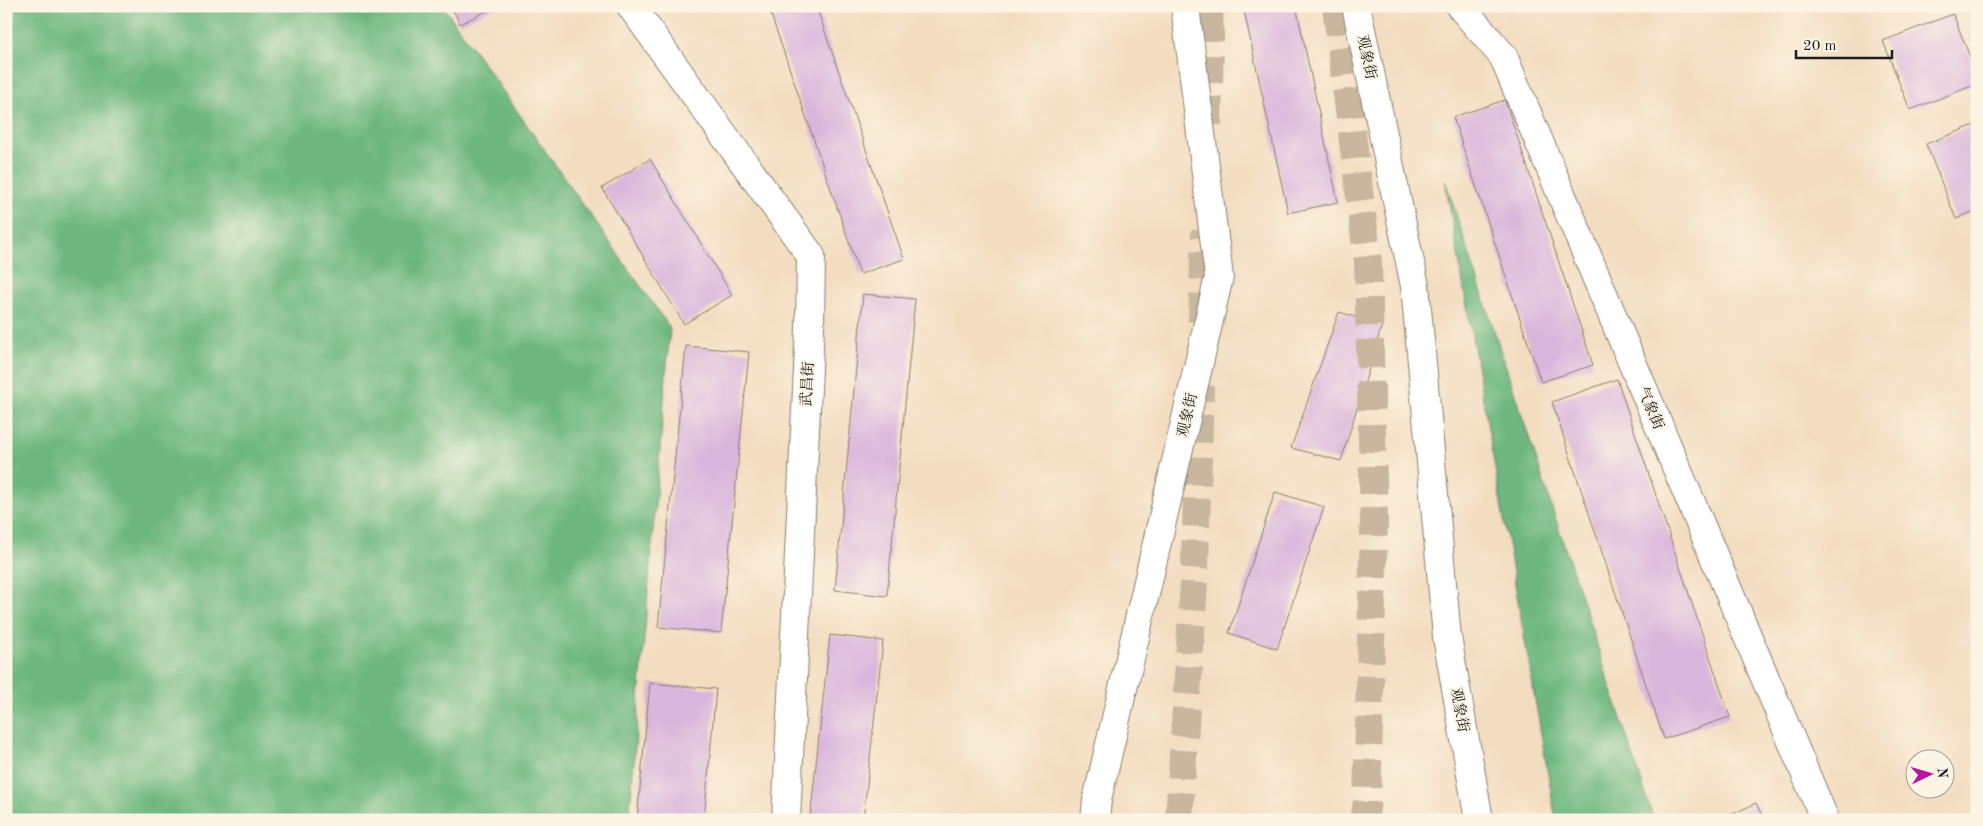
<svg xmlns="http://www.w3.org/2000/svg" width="1983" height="826" font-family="'Old Standard TT','Noto Serif SC',serif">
	<rect width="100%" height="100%" fill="#fcf5e5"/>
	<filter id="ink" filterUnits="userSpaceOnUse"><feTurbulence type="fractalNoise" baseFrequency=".02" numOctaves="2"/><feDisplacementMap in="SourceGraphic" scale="10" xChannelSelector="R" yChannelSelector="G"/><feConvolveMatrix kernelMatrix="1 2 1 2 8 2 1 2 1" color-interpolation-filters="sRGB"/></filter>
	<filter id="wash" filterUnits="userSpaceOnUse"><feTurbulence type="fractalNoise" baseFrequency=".0096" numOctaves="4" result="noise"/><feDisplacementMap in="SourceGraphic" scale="20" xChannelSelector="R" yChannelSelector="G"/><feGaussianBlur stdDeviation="1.12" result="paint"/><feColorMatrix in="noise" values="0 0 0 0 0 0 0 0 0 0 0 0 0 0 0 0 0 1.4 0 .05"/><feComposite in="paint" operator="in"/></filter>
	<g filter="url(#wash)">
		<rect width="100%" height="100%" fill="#f3ddc0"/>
		<g fill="#6eb880" stroke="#456a4e">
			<polygon points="6,6 443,6 670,328 629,820 6,820"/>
			<polygon points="1445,180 1654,820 1556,820"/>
		</g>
		<g id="blocks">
			<g fill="#d9b6dc">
				<polygon points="451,6 497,6 460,24"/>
				<polygon points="768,6 816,6 904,259 860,274"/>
				<polygon points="1243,6 1296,6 1338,202 1288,213"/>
				<polygon points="1953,14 1977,75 1977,84 1910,110 1883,41"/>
				<polygon points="1505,100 1593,365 1541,382 1453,117"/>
				<polygon points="1977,124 1977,210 1956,219 1926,144"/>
				<polygon points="650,159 732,295 684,324 602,188"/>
				<polygon points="863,294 915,299 887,596 835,590"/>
				<polygon points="1339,312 1382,325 1341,461 1291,448"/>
				<polygon points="686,346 749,352 721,633 658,627"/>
				<polygon points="1617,379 1730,717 1664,739 1552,402"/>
				<polygon points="1275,492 1324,507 1277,649 1229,633"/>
				<polygon points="830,635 883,641 863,820 810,820"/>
				<polygon points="650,683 716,689 704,820 637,820"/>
				<polygon points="1756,803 1764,820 1720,820"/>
			</g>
		</g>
	</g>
	<g filter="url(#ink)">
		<use href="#blocks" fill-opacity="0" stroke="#887c6e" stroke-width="1"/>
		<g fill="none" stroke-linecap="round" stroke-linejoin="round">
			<g stroke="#c8b69f" stroke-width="28" stroke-dasharray="28 14" stroke-linecap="butt">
				<polyline points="1336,6 1368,262 1374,523 1367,802 1364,820"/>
				<polyline points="1208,125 1210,40 1209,6"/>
				<polyline points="1202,322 1205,230"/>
				<polyline points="1179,820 1195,566 1200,385"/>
			</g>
			<defs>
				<g id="street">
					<polyline points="631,6 811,256 810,327 786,820"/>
					<polyline points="1356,6 1415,286 1447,637 1479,820"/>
					<polyline points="1460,6 1503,56 1825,820"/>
					<polyline points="1095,820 1097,800 1219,277 1185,6"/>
				</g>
			</defs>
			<use href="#street" stroke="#887c6e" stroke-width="30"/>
			<use href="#street" stroke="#fff" stroke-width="28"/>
		</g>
	</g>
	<g text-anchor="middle" stroke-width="4" stroke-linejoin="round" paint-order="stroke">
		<g font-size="15" fill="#1c1c1c" stroke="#fcf5e5">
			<text transform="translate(1367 57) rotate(78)" y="5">观象街</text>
			<text transform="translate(807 384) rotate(-87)" y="5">武昌街</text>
			<text transform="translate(1651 408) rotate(67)" y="5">气象街</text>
			<text transform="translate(1187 415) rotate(-77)" y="5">观象街</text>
			<text transform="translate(1460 710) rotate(80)" y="5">观象街</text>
		</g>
	</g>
	<rect width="1983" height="826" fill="none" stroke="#fcf5e5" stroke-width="25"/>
	<g transform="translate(1930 774) rotate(85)"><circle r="24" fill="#fcf5e5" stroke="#a29e95"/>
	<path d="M0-4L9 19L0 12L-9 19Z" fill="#b5179e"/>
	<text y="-8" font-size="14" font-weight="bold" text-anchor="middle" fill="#1c1c1c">N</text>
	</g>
	<path d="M1796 50v8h96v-8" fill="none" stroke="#1c1c1c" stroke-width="2.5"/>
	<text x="1803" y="50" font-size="15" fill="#1c1c1c" stroke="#fcf5e5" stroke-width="4" paint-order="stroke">20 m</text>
</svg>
